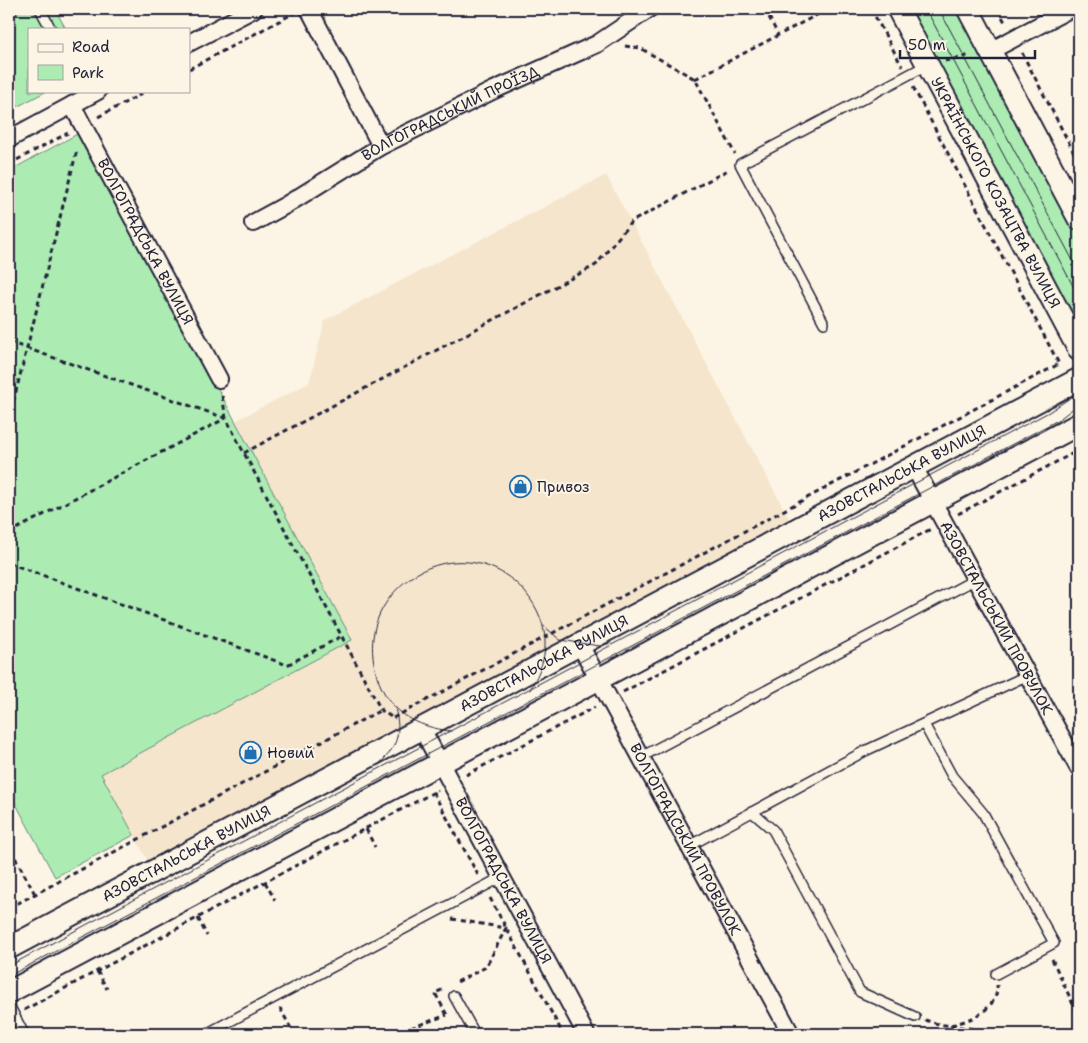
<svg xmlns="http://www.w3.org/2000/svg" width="1088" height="1043" font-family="'Shantell Sans',sans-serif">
	<rect width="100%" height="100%" fill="#fcf5e5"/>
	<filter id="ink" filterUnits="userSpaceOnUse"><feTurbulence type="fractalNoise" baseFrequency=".02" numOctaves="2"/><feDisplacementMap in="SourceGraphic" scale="10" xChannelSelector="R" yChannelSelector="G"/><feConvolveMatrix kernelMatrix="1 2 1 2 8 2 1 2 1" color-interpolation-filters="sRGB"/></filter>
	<g filter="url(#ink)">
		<polygon fill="#f5e5cd" points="606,175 792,524 150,865 101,774 352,640 235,421 309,383 325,320"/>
		<g fill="#acecb3" stroke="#678777">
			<polygon points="9,9 55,9 66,29 29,29 29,91 47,91 9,111"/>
			<polygon points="904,9 961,9 1079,232 1079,338"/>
			<polygon points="81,132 352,640 101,774 134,835 55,877 9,791 9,171"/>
		</g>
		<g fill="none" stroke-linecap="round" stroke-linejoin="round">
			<defs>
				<g id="service">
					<polyline points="40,9 51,29"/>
					<polyline points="9,11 13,9"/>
					<polyline points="824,323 740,164 927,65"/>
					<polyline points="924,724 952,776 983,813 1054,943 996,974"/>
					<polyline points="641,757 976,579"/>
					<polyline points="752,812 773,830 860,992 915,1017"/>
					<polyline points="689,846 865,751 1028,675"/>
					<polyline points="454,996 475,1034"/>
					<polyline points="9,1005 24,1034"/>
					<polyline points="206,1034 502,877"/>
				</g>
				<g id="minor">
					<polyline points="309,9 381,146"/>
					<polyline points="189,43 254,9"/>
					<polyline points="990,51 1070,9"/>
					<path id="s1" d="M72,105L219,379"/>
					<polyline points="9,139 98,91"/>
					<path id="s2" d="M253,223L286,205L381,146L494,90L597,44L649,9"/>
					<path id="s3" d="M914,467L1079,769"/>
					<path id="s4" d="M580,645L791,1034"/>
					<path id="s5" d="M422,729L586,1034"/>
				</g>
				<g id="tertiary">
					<path id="s6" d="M898,9L1079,350"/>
					<polyline points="968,9 1079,219"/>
					<path id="s7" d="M9,948L1079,379"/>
					<polyline points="9,992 1079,424"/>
				</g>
			</defs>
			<use href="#service" stroke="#22223b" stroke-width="12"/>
			<use href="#minor" stroke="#22223b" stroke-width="20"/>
			<use href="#tertiary" stroke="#22223b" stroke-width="25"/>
			<g stroke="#22223b" stroke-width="3" stroke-dasharray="5 4" stroke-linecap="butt">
				<polyline points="765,9 778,35"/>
				<polyline points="871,9 902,66"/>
				<polyline points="998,9 1006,24"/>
				<polyline points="625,46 640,48 695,79 735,154"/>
				<polyline points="1022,53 1079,162"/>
				<polyline points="945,61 971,55"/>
				<polyline points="189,69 294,13"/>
				<polyline points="695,79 828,9"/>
				<polyline points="98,117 147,91"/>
				<polyline points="9,164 68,133"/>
				<polyline points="9,342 225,418"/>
				<polyline points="222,396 226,418 244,453 381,710 394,719"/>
				<polyline points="9,419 77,150"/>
				<polyline points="244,453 596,265 631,222 730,169"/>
				<polyline points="958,514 1079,450"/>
				<polyline points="9,533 226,418"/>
				<polyline points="9,563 287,665 342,636"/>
				<polyline points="623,692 931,529"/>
				<polyline points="393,718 1059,364 913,87"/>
				<polyline points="466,775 595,707"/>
				<polyline points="433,792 478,875"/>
				<polyline points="366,829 375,847"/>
				<polyline points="11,850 35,894"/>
				<polyline points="265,882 275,900"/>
				<polyline points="490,898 563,1034"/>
				<polyline points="9,908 381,710"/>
				<polyline points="198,918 207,936"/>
				<polyline points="452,919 506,928 486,967 455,983"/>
				<polyline points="1052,959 1079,1017"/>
				<polyline points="97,971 107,989"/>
				<polyline points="442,990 435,993 447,1015"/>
				<polyline points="280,1008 294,1034"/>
				<polyline points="24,1010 438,790"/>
				<path d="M925,1020C932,1022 942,1026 949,1025C969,1022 999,1009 997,985"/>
				<polyline points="950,1026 1019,1034"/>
				<polyline points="394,1034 447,1015"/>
			</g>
			<use href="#service" stroke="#fcf5e5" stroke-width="9"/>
			<use href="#minor" stroke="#fcf5e5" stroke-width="16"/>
			<use href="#tertiary" stroke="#fcf5e5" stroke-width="21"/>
			<g stroke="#22223b" stroke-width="1">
				<polyline points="926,9 1079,297"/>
				<polyline points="939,9 1079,272"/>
				<polyline points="544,626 560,640 600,646 611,643"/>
				<path d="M451,731C416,727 388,712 377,676C369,650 371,623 388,600C421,554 486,547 525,592C538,608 546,626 545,647C544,663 537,677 530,690"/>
				<path d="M376,767C397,748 402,735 395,708"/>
				<polyline points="9,966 1049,412 1073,396 1079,388"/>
				<polyline points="9,976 1058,420 1079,404"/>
			</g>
		</g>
	</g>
	<defs>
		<symbol id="shop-ring" viewBox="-11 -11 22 22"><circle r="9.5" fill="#fcf5e5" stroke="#1f6fb2" stroke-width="1.5"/><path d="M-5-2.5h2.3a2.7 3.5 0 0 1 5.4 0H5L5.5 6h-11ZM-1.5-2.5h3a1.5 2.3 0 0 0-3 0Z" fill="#1f6fb2"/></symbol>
	</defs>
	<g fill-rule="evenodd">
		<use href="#shop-ring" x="508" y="474" width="25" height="25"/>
		<use href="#shop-ring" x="238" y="740" width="25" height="25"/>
	</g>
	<g text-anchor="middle" stroke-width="4" stroke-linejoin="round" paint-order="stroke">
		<g font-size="15" fill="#22223b" stroke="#fcf5e5">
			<text dy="5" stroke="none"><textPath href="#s2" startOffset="226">ВОЛГОГРАДСЬКИЙ ПРОЇЗД</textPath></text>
			<text dy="5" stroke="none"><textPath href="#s6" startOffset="208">УКРАЇНСЬКОГО КОЗАЦТВА ВУЛИЦЯ</textPath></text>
			<text dy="5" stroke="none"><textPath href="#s1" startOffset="155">ВОЛГОГРАДСЬКА ВУЛИЦЯ</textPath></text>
			<text dy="5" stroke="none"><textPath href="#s7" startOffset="1011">АЗОВСТАЛЬСЬКА ВУЛИЦЯ</textPath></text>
			<text dy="5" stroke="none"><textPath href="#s3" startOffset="172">АЗОВСТАЛЬСЬКИЙ ПРОВУЛОК</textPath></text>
			<text dy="5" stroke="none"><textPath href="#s7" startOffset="606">АЗОВСТАЛЬСЬКА ВУЛИЦЯ</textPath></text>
			<text dy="5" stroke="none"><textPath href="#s4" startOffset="221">ВОЛГОГРАДСЬКИЙ ПРОВУЛОК</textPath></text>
			<text dy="5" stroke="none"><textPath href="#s7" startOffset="201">АЗОВСТАЛЬСЬКА ВУЛИЦЯ</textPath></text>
			<text dy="5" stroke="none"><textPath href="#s5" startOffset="172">ВОЛГОГРАДСЬКА ВУЛИЦЯ</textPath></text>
		</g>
		<g font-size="15" fill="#22223b" stroke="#fcf5e5" text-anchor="start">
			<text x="537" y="492">Привоз</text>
			<text x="267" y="758">Новий</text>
		</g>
	</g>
	<rect width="1088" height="1043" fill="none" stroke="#fcf5e5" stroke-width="30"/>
	<rect x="15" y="15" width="1058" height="1013" fill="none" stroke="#22223b" stroke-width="2" filter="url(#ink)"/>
	<rect x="28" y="28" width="162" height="65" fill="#fcf5e5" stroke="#a5a1a1"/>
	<rect x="38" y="44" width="25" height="8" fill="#fcf5e5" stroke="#a5a1a1"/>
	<text x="72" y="52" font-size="15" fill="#22223b">Road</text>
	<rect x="38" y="65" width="25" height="15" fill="#acecb3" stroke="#a5a1a1"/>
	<text x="72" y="78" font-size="15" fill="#22223b">Park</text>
	<path d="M900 50v8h135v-8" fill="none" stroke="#22223b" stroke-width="2.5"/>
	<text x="908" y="50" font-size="15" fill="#22223b" stroke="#fcf5e5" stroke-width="4" paint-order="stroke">50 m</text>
</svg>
